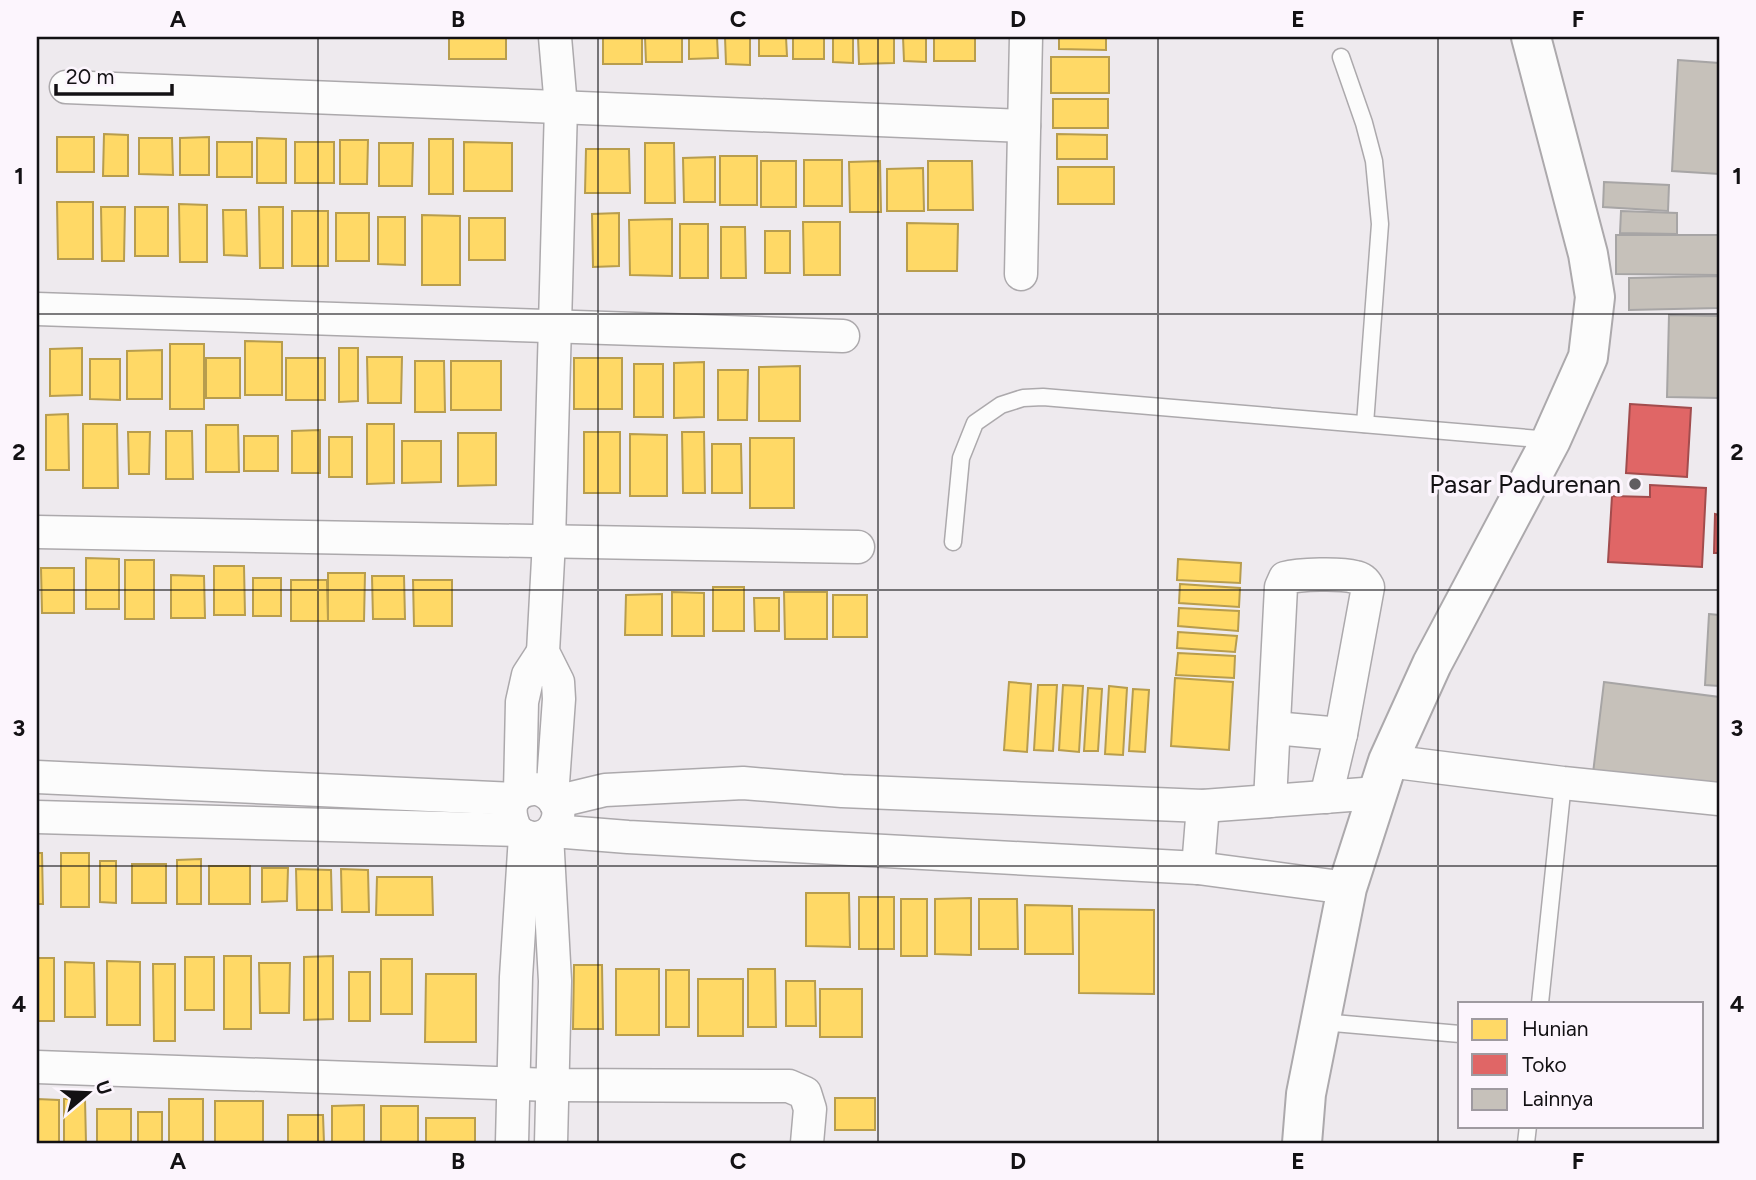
<svg xmlns="http://www.w3.org/2000/svg" width="1756" height="1180" font-family="Figtree,sans-serif">
	<rect width="100%" height="100%" fill="#eeeaee"/>
	<g fill="#ffd966" stroke="#b89d4d" stroke-width="2">
		<rect x="449" y="37" width="57" height="22"/>
		<rect x="603" y="37" width="39" height="27"/>
		<polygon points="645,37 682,37 682,62 646,62"/>
		<polygon points="689,37 717,37 718,58 689,59"/>
		<polygon points="725,37 750,37 750,65 726,64"/>
		<polygon points="759,37 786,37 787,56 759,56"/>
		<rect x="793" y="37" width="31" height="22"/>
		<polygon points="833,37 853,37 853,63 833,62"/>
		<polygon points="858,37 894,37 894,63 859,64"/>
		<polygon points="903,37 926,37 926,62 904,61"/>
		<rect x="934" y="37" width="41" height="24"/>
		<polygon points="1059,37 1106,37 1106,50 1059,49"/>
		<rect x="1051" y="57" width="58" height="36"/>
		<rect x="1053" y="99" width="55" height="29"/>
		<polygon points="104,134 128,135 128,176 103,176"/>
		<polygon points="1057,134 1107,135 1107,159 1057,159"/>
		<rect x="57" y="137" width="37" height="35"/>
		<polygon points="209,137 209,175 180,175 180,138"/>
		<polygon points="139,138 172,138 173,175 139,174"/>
		<polygon points="257,138 286,139 286,183 257,183"/>
		<rect x="429" y="139" width="24" height="55"/>
		<polygon points="340,140 368,140 367,184 340,184"/>
		<rect x="217" y="142" width="35" height="35"/>
		<rect x="295" y="142" width="39" height="41"/>
		<polygon points="464,142 512,143 512,191 464,191"/>
		<polygon points="379,143 413,143 412,186 379,186"/>
		<polygon points="645,143 674,143 675,203 645,203"/>
		<polygon points="586,149 629,149 630,193 585,193"/>
		<rect x="720" y="156" width="37" height="49"/>
		<polygon points="715,157 715,202 684,202 683,158"/>
		<rect x="804" y="160" width="38" height="46"/>
		<rect x="761" y="161" width="35" height="46"/>
		<polygon points="880,161 881,212 850,212 849,162"/>
		<polygon points="928,161 972,161 973,210 928,210"/>
		<rect x="1058" y="167" width="56" height="37"/>
		<polygon points="923,168 924,211 887,211 887,169"/>
		<polygon points="57,202 93,202 93,259 58,259"/>
		<polygon points="179,204 207,205 207,262 180,262"/>
		<polygon points="101,207 125,207 124,261 102,261"/>
		<rect x="135" y="207" width="33" height="49"/>
		<polygon points="259,207 283,207 283,268 260,268"/>
		<polygon points="223,210 246,210 247,256 224,255"/>
		<rect x="292" y="211" width="36" height="55"/>
		<rect x="336" y="213" width="33" height="48"/>
		<polygon points="619,213 619,266 593,267 592,214"/>
		<polygon points="422,215 460,216 460,285 422,285"/>
		<polygon points="378,217 405,217 405,265 378,264"/>
		<rect x="469" y="218" width="36" height="42"/>
		<polygon points="672,219 672,276 630,275 629,220"/>
		<polygon points="803,222 840,222 840,275 804,275"/>
		<polygon points="907,223 958,224 957,271 907,271"/>
		<rect x="680" y="224" width="28" height="54"/>
		<polygon points="721,227 745,227 746,278 721,278"/>
		<rect x="765" y="231" width="25" height="42"/>
		<polygon points="245,341 282,342 282,395 245,395"/>
		<rect x="170" y="344" width="34" height="65"/>
		<polygon points="82,348 82,395 50,396 50,349"/>
		<polygon points="339,348 358,348 358,401 339,402"/>
		<polygon points="162,350 162,399 127,399 127,351"/>
		<polygon points="367,357 402,357 401,403 368,403"/>
		<rect x="206" y="358" width="34" height="40"/>
		<rect x="286" y="358" width="39" height="42"/>
		<rect x="574" y="358" width="48" height="51"/>
		<polygon points="90,359 120,359 120,400 90,399"/>
		<polygon points="415,361 444,361 445,412 415,412"/>
		<rect x="451" y="361" width="50" height="49"/>
		<polygon points="704,362 704,417 674,418 674,363"/>
		<rect x="634" y="364" width="29" height="53"/>
		<polygon points="800,366 800,421 759,421 759,367"/>
		<polygon points="718,370 748,370 747,420 718,420"/>
		<polygon points="68,414 69,470 46,470 46,415"/>
		<polygon points="83,424 117,424 118,488 83,488"/>
		<polygon points="367,424 394,424 394,483 367,484"/>
		<polygon points="206,425 238,425 239,472 206,472"/>
		<polygon points="320,430 320,473 292,473 292,431"/>
		<polygon points="166,431 192,431 193,479 166,479"/>
		<polygon points="128,432 150,432 149,474 129,474"/>
		<rect x="584" y="432" width="36" height="61"/>
		<polygon points="682,432 704,432 705,493 683,493"/>
		<polygon points="458,433 496,433 496,485 458,486"/>
		<polygon points="630,434 667,435 667,496 630,496"/>
		<rect x="244" y="436" width="34" height="35"/>
		<rect x="329" y="437" width="23" height="40"/>
		<rect x="750" y="438" width="44" height="70"/>
		<polygon points="402,441 441,441 441,482 402,483"/>
		<polygon points="712,444 741,444 742,493 712,493"/>
		<polygon points="86,558 119,559 119,609 86,609"/>
		<polygon points="1178,559 1241,563 1240,583 1177,580"/>
		<rect x="125" y="560" width="29" height="59"/>
		<polygon points="214,566 244,566 245,615 214,615"/>
		<polygon points="41,568 74,568 74,613 42,613"/>
		<polygon points="328,573 365,573 364,621 328,621"/>
		<polygon points="171,575 204,576 205,618 171,618"/>
		<polygon points="372,576 404,576 405,619 373,619"/>
		<rect x="253" y="578" width="28" height="38"/>
		<polygon points="291,580 327,580 328,621 291,621"/>
		<polygon points="413,580 452,580 452,626 414,626"/>
		<polygon points="1180,584 1240,588 1239,607 1179,603"/>
		<rect x="713" y="587" width="31" height="44"/>
		<polygon points="672,592 704,593 704,636 672,636"/>
		<polygon points="784,592 827,592 827,639 785,639"/>
		<polygon points="662,594 662,635 625,635 626,595"/>
		<rect x="833" y="595" width="34" height="42"/>
		<polygon points="754,598 779,598 779,631 755,631"/>
		<polygon points="1179,608 1239,611 1238,631 1178,626"/>
		<polygon points="1178,632 1237,636 1235,652 1177,648"/>
		<polygon points="1178,653 1235,656 1234,678 1176,675"/>
		<polygon points="1175,678 1233,682 1229,750 1171,746"/>
		<polygon points="1009,682 1031,684 1027,752 1004,750"/>
		<polygon points="1038,685 1057,685 1053,751 1034,750"/>
		<polygon points="1063,685 1083,686 1079,752 1059,750"/>
		<polygon points="1109,686 1127,688 1123,755 1105,754"/>
		<polygon points="1088,688 1102,689 1098,751 1084,751"/>
		<polygon points="1133,689 1149,690 1145,752 1129,751"/>
		<polygon points="37,853 42,853 43,904 37,904"/>
		<rect x="61" y="853" width="28" height="54"/>
		<polygon points="201,859 201,904 177,904 177,860"/>
		<polygon points="100,861 116,861 116,903 100,902"/>
		<rect x="132" y="864" width="34" height="39"/>
		<rect x="209" y="866" width="41" height="38"/>
		<polygon points="262,868 288,868 287,901 262,902"/>
		<polygon points="296,869 331,870 332,910 297,910"/>
		<polygon points="341,869 368,870 369,912 342,912"/>
		<polygon points="377,877 432,877 433,915 376,915"/>
		<polygon points="806,893 849,893 850,947 806,946"/>
		<rect x="859" y="897" width="35" height="52"/>
		<polygon points="971,898 971,955 935,954 935,899"/>
		<rect x="901" y="899" width="26" height="57"/>
		<polygon points="979,899 1017,899 1018,949 979,949"/>
		<polygon points="1025,905 1072,906 1073,954 1025,954"/>
		<polygon points="1079,909 1154,910 1154,994 1079,993"/>
		<rect x="224" y="956" width="27" height="73"/>
		<polygon points="333,956 333,1019 304,1020 304,957"/>
		<rect x="185" y="957" width="29" height="53"/>
		<rect x="37" y="958" width="17" height="63"/>
		<rect x="381" y="959" width="31" height="55"/>
		<polygon points="107,961 140,962 140,1025 107,1025"/>
		<polygon points="65,962 94,963 95,1017 65,1017"/>
		<polygon points="259,963 290,963 289,1013 260,1013"/>
		<polygon points="153,964 175,964 175,1041 154,1041"/>
		<polygon points="574,965 602,965 603,1029 573,1029"/>
		<rect x="616" y="969" width="43" height="66"/>
		<polygon points="748,969 775,969 776,1027 748,1027"/>
		<rect x="666" y="970" width="23" height="57"/>
		<rect x="349" y="972" width="21" height="49"/>
		<polygon points="426,974 476,974 476,1042 425,1042"/>
		<rect x="698" y="979" width="45" height="57"/>
		<polygon points="786,981 815,981 816,1026 786,1026"/>
		<rect x="820" y="989" width="42" height="48"/>
		<rect x="835" y="1098" width="40" height="32"/>
		<polygon points="37,1099 59,1100 59,1143 37,1143"/>
		<polygon points="64,1099 85,1099 86,1143 64,1143"/>
		<rect x="169" y="1099" width="34" height="44"/>
		<rect x="215" y="1101" width="48" height="42"/>
		<polygon points="364,1105 364,1143 332,1143 332,1106"/>
		<rect x="381" y="1106" width="37" height="37"/>
		<rect x="97" y="1109" width="34" height="34"/>
		<rect x="138" y="1112" width="24" height="31"/>
		<polygon points="288,1115 323,1115 324,1143 288,1143"/>
		<rect x="426" y="1118" width="49" height="25"/>
	</g>
	<g fill="#e06666" stroke="#a24c4d" stroke-width="2">
		<polygon points="1630,404 1691,408 1687,477 1626,473"/>
		<polygon points="1650,485 1706,488 1702,567 1608,562 1612,496 1650,497"/>
		<polygon points="1715,514 1719,515 1719,553 1714,553"/>
	</g>
	<g fill="#c6c1ba" stroke="#a7a5a5" stroke-width="2">
		<polygon points="1678,60 1719,63 1719,174 1672,171"/>
		<polygon points="1604,182 1669,185 1668,211 1603,207"/>
		<polygon points="1621,211 1677,213 1677,234 1620,233"/>
		<polygon points="1616,235 1719,235 1719,275 1616,274"/>
		<polygon points="1719,276 1719,308 1629,310 1629,278"/>
		<polygon points="1669,315 1719,316 1719,398 1667,397"/>
		<polygon points="1709,614 1719,615 1719,686 1705,685"/>
		<polygon points="1604,682 1719,697 1719,789 1593,773"/>
	</g>
	<g fill="none" stroke-linecap="round" stroke-linejoin="round">
		<defs>
			<g id="lane">
				<polyline points="1341,57 1364,123 1374,161 1380,224 1365,424"/>
				<polyline points="953,542 961,458 975,423 1001,405 1023,398 1043,397 1551,440"/>
				<polyline points="1540,1003 1563,783"/>
				<polyline points="1322,1022 1460,1034"/>
				<polyline points="1526,1143 1528,1126"/>
			</g>
			<g id="street">
				<polyline points="66,87 1024,126"/>
				<polyline points="1021,274 1026,37"/>
				<polyline points="37,309 843,336"/>
				<polyline points="37,532 858,547"/>
				<polyline points="1274,728 1341,734"/>
				<polyline points="1388,761 1563,783 1719,799"/>
				<polyline points="37,777 514,799"/>
				<polyline points="520,792 522,702 528,675 543,652"/>
				<polyline points="552,797 559,699 558,682 543,652 549,541 561,107 555,37"/>
				<path d="M1270,801L1281,587L1285,578C1299,574 1341,573 1355,577C1362,578 1365,581 1368,587L1341,734L1326,797"/>
				<polyline points="555,802 605,790 743,783 842,791 1203,806 1377,793"/>
				<path d="M37,817L516,830C519,832 522,835 525,836C552,847 571,810 548,794C541,789 535,788 527,790C507,796 508,814 516,830"/>
				<polyline points="553,831 628,837 1198,868 1347,888"/>
				<polyline points="547,835 555,981 551,1143"/>
				<polyline points="1198,868 1203,806"/>
				<polyline points="37,1067 552,1085 789,1086 805,1093 810,1109 807,1143"/>
				<polyline points="512,1143 516,977 525,836"/>
			</g>
			<polyline id="secondary" points="1302,1143 1306,1094 1347,888 1388,761 1432,664 1551,440 1588,357 1595,297 1588,254 1531,37"/>
		</defs>
		<use href="#lane" stroke="#aca9ac" stroke-width="19"/>
		<use href="#street" stroke="#aca9ac" stroke-width="35"/>
		<use href="#secondary" stroke="#aca9ac" stroke-width="42"/>
		<use href="#lane" stroke="#fcfcfc" stroke-width="16"/>
		<use href="#street" stroke="#fcfcfc" stroke-width="32"/>
		<use href="#secondary" stroke="#fcfcfc" stroke-width="38"/>
	</g>
	<path fill="none" stroke="#131114" stroke-width="2" stroke-opacity="0.55" d="M318,37V1143M598,37V1143M878,37V1143M1158,37V1143M1438,37V1143M37,314H1719M37,590H1719M37,866H1719"/>
	<circle fill="#605d60" stroke="#fcf5fd" stroke-width="2.5" cx="1635" cy="484" r="7"/>
	<g text-anchor="middle" stroke-width="7" stroke-linejoin="round" paint-order="stroke">
		<g font-size="26" fill="#131114" stroke="#fcf5fd" text-anchor="end">
			<text x="1621" y="493">Pasar Padurenan</text>
		</g>
	</g>
	<rect width="1756" height="1180" fill="none" stroke="#fcf5fd" stroke-width="77"/>
	<rect x="1458" y="1002" width="245" height="126" fill="#fcf5fd" stroke="#9f9aa0" stroke-width="2"/>
	<rect x="1472" y="1019" width="35" height="21" fill="#ffd966" stroke="#9f9aa0" stroke-width="2"/>
	<text x="1522" y="1036" font-size="21" fill="#131114">Hunian</text>
	<rect x="1472" y="1054" width="35" height="21" fill="#e06666" stroke="#9f9aa0" stroke-width="2"/>
	<text x="1522" y="1072" font-size="21" fill="#131114">Toko</text>
	<rect x="1472" y="1089" width="35" height="21" fill="#c6c1ba" stroke="#9f9aa0" stroke-width="2"/>
	<text x="1522" y="1106" font-size="21" fill="#131114">Lainnya</text>
	<g transform="translate(88 1093) rotate(71)" stroke="#fcf5fd" stroke-width="5" paint-order="stroke">
	<path d="M0-5L12 26L0 18L-12 26Z" fill="#131114"/>
	<text y="-10" font-size="19" font-weight="bold" text-anchor="middle" fill="#131114">U</text>
	</g>
	<path d="M56 84v10h116v-10" fill="none" stroke="#131114" stroke-width="3.5"/>
	<text x="66" y="84" font-size="21" fill="#131114" stroke="#fcf5fd" stroke-width="5" paint-order="stroke">20 m</text>
	<rect x="38" y="38" width="1680" height="1104" fill="none" stroke="#131114" stroke-width="2.5"/>
	<g font-size="23" text-anchor="middle" font-weight="bold" fill="#131114">
		<text x="178" y="27">A</text>
		<text x="458" y="27">B</text>
		<text x="738" y="27">C</text>
		<text x="1018" y="27">D</text>
		<text x="1298" y="27">E</text>
		<text x="1578" y="27">F</text>
		<text x="19" y="184">1</text>
		<text x="1737" y="184">1</text>
		<text x="19" y="460">2</text>
		<text x="1737" y="460">2</text>
		<text x="19" y="736">3</text>
		<text x="1737" y="736">3</text>
		<text x="19" y="1012">4</text>
		<text x="1737" y="1012">4</text>
		<text x="178" y="1169">A</text>
		<text x="458" y="1169">B</text>
		<text x="738" y="1169">C</text>
		<text x="1018" y="1169">D</text>
		<text x="1298" y="1169">E</text>
		<text x="1578" y="1169">F</text>
	</g>
</svg>
